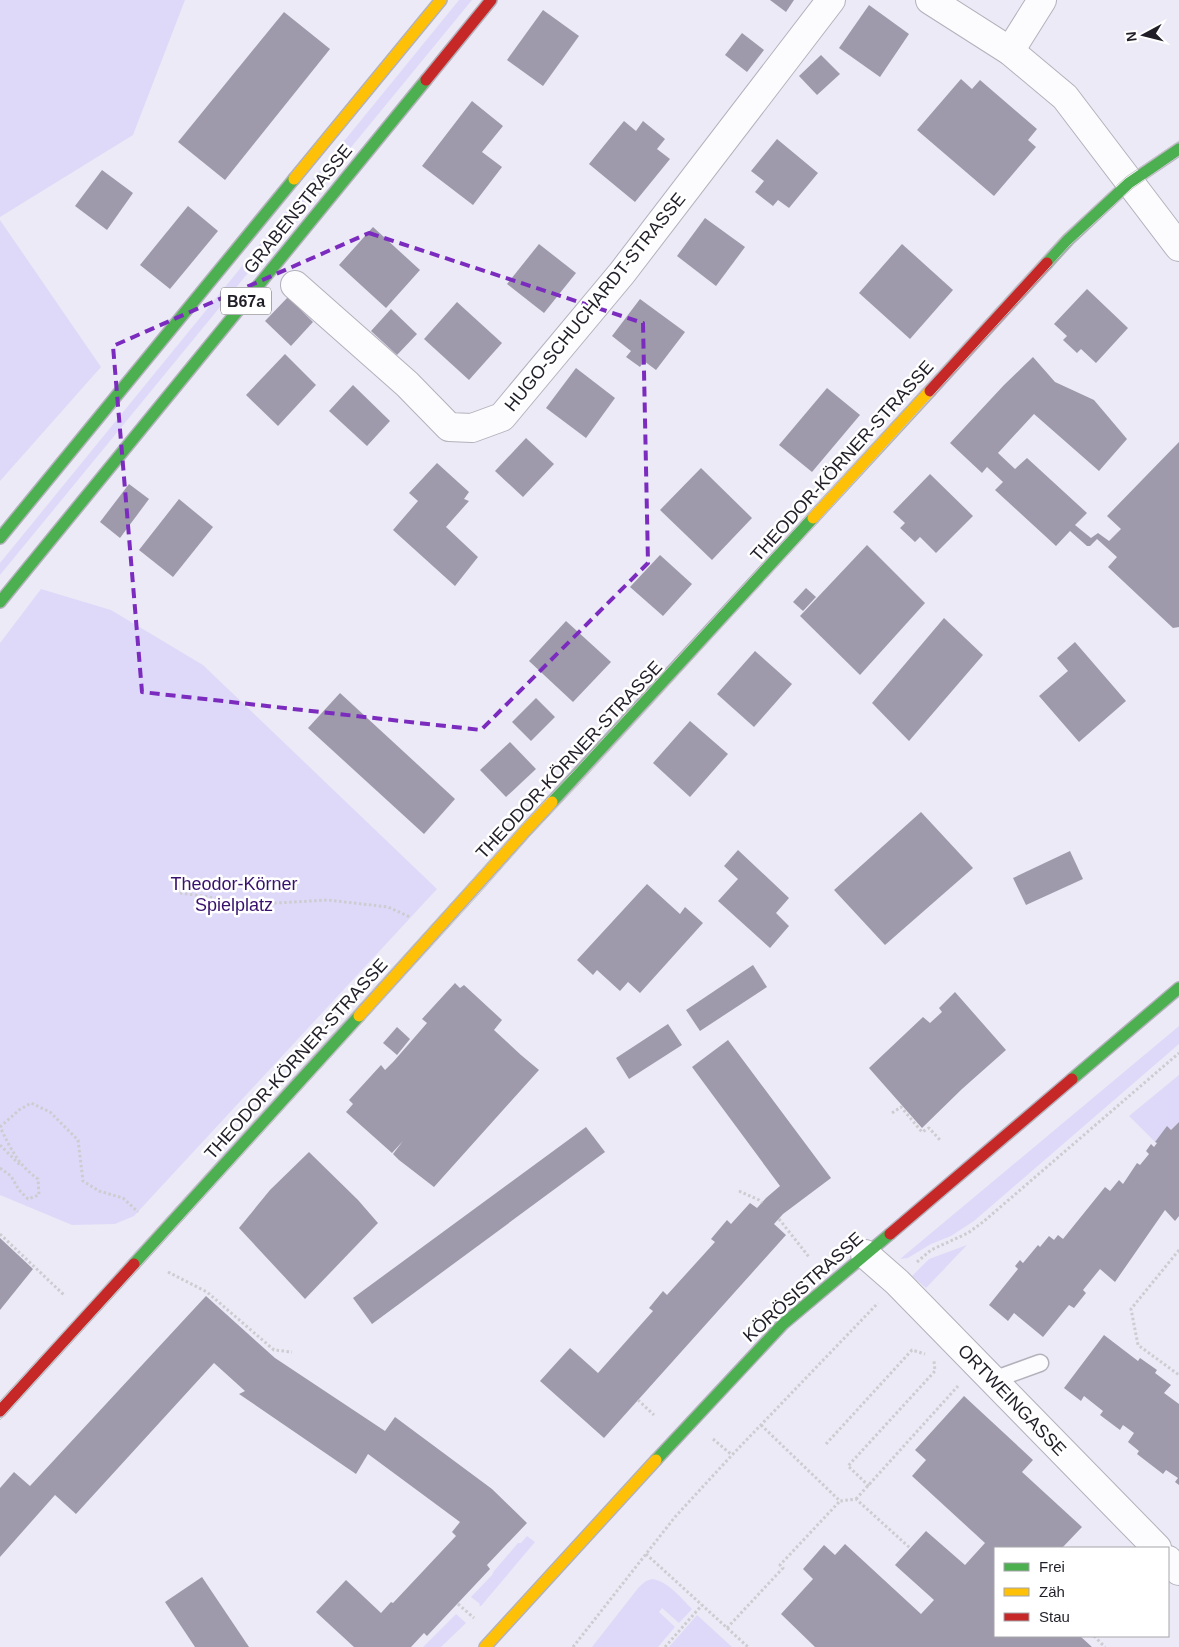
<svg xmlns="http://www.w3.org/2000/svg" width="1179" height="1647" font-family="Helvetica,sans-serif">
	<rect width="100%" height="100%" fill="#eceaf6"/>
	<g fill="#dfd9f9">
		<polygon points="0,0 185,0 133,135 0,217"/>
		<polygon points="459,0 472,0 0,575 0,563"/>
		<polygon points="0,220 101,367 0,481"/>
		<polygon points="41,589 111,610 203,665 437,889 134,1216 115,1224 72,1225 0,1195 0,643"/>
		<polygon points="1179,1026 1179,1044 974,1221 951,1236 931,1244 908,1258 900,1259"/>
		<polygon points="1179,1075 1179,1122 1171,1130 1167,1127 1155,1142 1129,1116"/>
		<polygon points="967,1245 926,1288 912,1276 929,1259"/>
		<polygon points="527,1536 535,1542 481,1606 479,1606 480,1604 471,1597 492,1575 494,1571 518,1543 521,1543"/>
		<path d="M652,1579C668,1581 681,1598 692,1609L679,1623L662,1608L659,1612L675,1627L658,1647H592L639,1587L646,1581Z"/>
		<polygon points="456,1614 466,1623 441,1647 423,1647"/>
		<polygon points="697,1615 732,1647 669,1647"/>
	</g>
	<g fill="#9e9aac">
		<polygon points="770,0 794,0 786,12"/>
		<polygon points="869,5 909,34 880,77 839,48"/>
		<polygon points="543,10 579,36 543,86 507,60"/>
		<polygon points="284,12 330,49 225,180 178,142"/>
		<polygon points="742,33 764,50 747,72 725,55"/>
		<polygon points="821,55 840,74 817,95 799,76"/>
		<polygon points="961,79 972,89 980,80 1037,129 1028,140 1036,147 994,196 917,130"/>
		<polygon points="472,101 503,126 482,152 502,167 473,205 422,166"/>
		<polygon points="624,121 636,131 643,121 665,139 657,149 670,159 635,202 589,164"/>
		<polygon points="777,139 818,173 789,208 778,200 773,206 755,192 764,181 751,171"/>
		<polygon points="102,170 133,193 107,230 75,206"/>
		<polygon points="188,206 218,231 170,289 140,265"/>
		<polygon points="705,218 745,247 716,286 677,256"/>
		<polygon points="373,227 420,270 386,308 339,265"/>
		<polygon points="539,244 576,273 544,313 507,284"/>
		<polygon points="902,244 953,290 910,339 859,293"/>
		<polygon points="1087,289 1128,328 1096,363 1081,349 1077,353 1063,340 1067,336 1054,324"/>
		<polygon points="288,297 313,322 291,346 265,321"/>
		<polygon points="640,299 685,332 656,370 644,361 640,367 626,357 631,351 612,336"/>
		<polygon points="457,302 502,343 469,380 424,339"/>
		<polygon points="391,309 417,334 397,355 371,331"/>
		<polygon points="285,354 316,385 278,426 246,395"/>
		<polygon points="1033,357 1055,382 1094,400 1127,439 1099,471 1034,414 998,453 1015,469 1027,458 1087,513 1075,525 1091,538 1098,533 1109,541 1121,529 1107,516 1179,442 1179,627 1173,628 1108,567 1117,557 1097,539 1090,546 1087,546 1070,531 1056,546 995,490 1003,482 987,467 982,473 950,443 1004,385"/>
		<polygon points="576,368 615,398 586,438 546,408"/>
		<polygon points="353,385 390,421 367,446 329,411"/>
		<polygon points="827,388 860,415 812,472 779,445"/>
		<polygon points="526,438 554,464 523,497 495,471"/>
		<polygon points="437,463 469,492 464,499 469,501 446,527 478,557 455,586 393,530 418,501 409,493"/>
		<polygon points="701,468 752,518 712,560 660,510"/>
		<polygon points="930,474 973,516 936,553 920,537 915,542 900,528 905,523 893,512"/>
		<polygon points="129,484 149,499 120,538 100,522"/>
		<polygon points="179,499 213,527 173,577 139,550"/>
		<polygon points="867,545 925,603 860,675 800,616"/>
		<polygon points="660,555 692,584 663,616 630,587"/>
		<polygon points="806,588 816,597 803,611 793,602"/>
		<polygon points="944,618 983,655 909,741 872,703"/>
		<polygon points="566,621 611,662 573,702 529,661"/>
		<polygon points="1075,642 1126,701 1079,742 1039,696 1068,671 1057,658"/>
		<polygon points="755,651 792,684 754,727 717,694"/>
		<polygon points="340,693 455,799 424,834 308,728"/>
		<polygon points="536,698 555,717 531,741 512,722"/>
		<polygon points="690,721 728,754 690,797 653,763"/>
		<polygon points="510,742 536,769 506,797 480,770"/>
		<polygon points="921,812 973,868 885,945 834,890"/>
		<polygon points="738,850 789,898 776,913 789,926 770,948 718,901 738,879 724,866"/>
		<polygon points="1070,851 1083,879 1026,905 1013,878"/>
		<polygon points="647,884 680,914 685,907 703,923 640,993 628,982 620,991 597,970 593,975 577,960"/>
		<polygon points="753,965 767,987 700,1031 686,1010"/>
		<polygon points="455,983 460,988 464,985 502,1020 494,1030 521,1055 539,1070 434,1187 399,1160 393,1154 403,1141 392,1153 346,1112 353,1104 349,1100 381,1065 385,1070 394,1061 427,1023 422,1019"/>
		<polygon points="955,992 1006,1050 962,1089 922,1128 869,1068 923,1017 930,1023 942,1012 939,1008"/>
		<polygon points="668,1024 682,1045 629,1079 616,1058"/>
		<polygon points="397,1027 410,1039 397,1055 383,1043"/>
		<polygon points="728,1040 831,1178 783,1214 774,1224 786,1235 604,1438 540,1381 570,1348 598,1373 653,1311 649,1308 663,1291 667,1295 715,1242 711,1239 727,1220 731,1224 750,1203 757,1208 766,1198 780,1186 692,1067"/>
		<polygon points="1179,1122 1179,1216 1175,1221 1165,1210 1115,1282 1100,1269 1083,1290 1086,1293 1074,1308 1069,1305 1043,1337 1014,1313 1008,1321 989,1305 1018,1269 1015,1266 1020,1260 1023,1263 1038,1245 1040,1247 1049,1236 1054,1240 1058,1235 1063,1239 1105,1187 1110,1191 1119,1180 1123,1184 1137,1163 1140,1165 1149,1154 1146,1151 1151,1144 1154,1147 1157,1143 1155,1142 1167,1126 1171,1130"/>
		<polygon points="586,1127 605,1152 372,1324 353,1298"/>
		<polygon points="309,1152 358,1200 378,1223 305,1299 239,1228 270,1190"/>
		<polygon points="0,1238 33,1269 0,1310"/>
		<polygon points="206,1296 275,1358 385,1431 395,1417 492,1489 527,1523 487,1565 490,1569 427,1636 424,1633 411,1647 354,1647 316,1612 346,1580 381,1613 391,1602 393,1603 456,1536 452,1532 460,1522 368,1454 356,1474 239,1394 245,1391 214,1363 76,1514 55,1495 0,1557 0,1488 14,1472 30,1486"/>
		<polygon points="1104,1335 1138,1361 1140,1358 1157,1370 1155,1373 1171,1385 1164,1393 1179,1404 1179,1485 1175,1482 1178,1478 1166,1470 1163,1474 1137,1454 1139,1451 1128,1442 1134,1433 1123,1425 1120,1430 1100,1415 1103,1411 1084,1396 1081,1401 1064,1388"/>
		<polygon points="964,1396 1033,1460 1022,1472 1082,1527 1062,1548 995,1548 995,1636 1080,1636 1092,1647 815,1647 781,1614 813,1579 803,1569 824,1545 835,1555 845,1544 921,1614 934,1600 895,1565 926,1531 965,1565 985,1543 912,1476 926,1460 915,1450"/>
		<polygon points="202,1577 249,1647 195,1647 165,1602"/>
	</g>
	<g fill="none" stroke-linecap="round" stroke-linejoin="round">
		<defs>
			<polyline id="lane" points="993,1380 1040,1363"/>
			<g id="street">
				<polyline points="930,0 1010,51 1065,97 1179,247"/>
				<polyline points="1010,51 1042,0"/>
				<polyline points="295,285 407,384 449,427 472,428 502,417 622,273 831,0"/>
				<polyline points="865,1254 897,1282 1157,1548"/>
				<polyline points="1168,1560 1179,1571"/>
			</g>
			<g id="fast">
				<polyline points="1047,263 1068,240 1129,183 1179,149"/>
				<polyline points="0,538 294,179"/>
				<polyline points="0,602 426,80"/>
				<polyline points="552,802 813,518"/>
				<polyline points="1072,1079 1179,988"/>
				<polyline points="134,1264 359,1016"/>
				<polyline points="656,1460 783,1324 890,1234"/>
			</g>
			<g id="slow">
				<polyline points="294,179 441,0"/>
				<polyline points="813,518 930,391"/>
				<polyline points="359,1016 525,831 552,802"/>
				<polyline points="485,1647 656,1460"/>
			</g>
			<g id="jam">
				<polyline points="426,80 491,0"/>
				<polyline points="930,391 1047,263"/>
				<polyline points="890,1234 1072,1079"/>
				<polyline points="0,1411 134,1264"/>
			</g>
		</defs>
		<use href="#lane" stroke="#b3b1bb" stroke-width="19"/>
		<use href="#street" stroke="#b3b1bb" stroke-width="30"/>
		<use href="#fast" stroke="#b3b1bb" stroke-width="14"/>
		<use href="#slow" stroke="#b3b1bb" stroke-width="14"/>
		<use href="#jam" stroke="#b3b1bb" stroke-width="14"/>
		<g stroke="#cdccd0" stroke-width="3" stroke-dasharray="2.5 2.5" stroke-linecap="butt">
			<polyline points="180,893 259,904 328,900 388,907 410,917"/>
			<polyline points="892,1113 901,1107 922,1132 929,1128 940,1140"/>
			<polyline points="0,1127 19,1110 31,1103 50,1112 78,1140 83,1181 99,1191 123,1198 138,1212"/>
			<polyline points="0,1145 21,1166"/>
			<path d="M0,1168L11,1176L19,1190L28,1199L39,1195L38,1179C18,1165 11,1149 0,1127"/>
			<polyline points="739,1191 759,1200 762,1203"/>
			<polyline points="779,1219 809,1257"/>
			<polyline points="0,1234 64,1295"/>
			<polyline points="1179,1250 1131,1309 1138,1345 1179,1375"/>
			<polyline points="917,1262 931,1250 968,1233 983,1222 1179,1053"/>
			<polyline points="168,1272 207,1292 274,1350 292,1352"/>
			<polyline points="638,1400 654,1415"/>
			<polyline points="761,1425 840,1501 856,1499 910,1548"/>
			<polyline points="713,1439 732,1455"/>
			<polyline points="826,1444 912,1350 925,1354"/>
			<polyline points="869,1486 848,1466 935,1371 934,1361"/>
			<polyline points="856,1499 958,1386"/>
			<polyline points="646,1554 748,1647"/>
			<polyline points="458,1604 474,1618"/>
			<polyline points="727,1628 783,1568 780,1565 840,1501"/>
			<polyline points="1094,1636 1105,1647"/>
			<polyline points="573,1647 675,1517 732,1455 878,1303"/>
			<polyline points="665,1647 702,1605"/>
		</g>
		<use href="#lane" stroke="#fcfcfe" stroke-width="16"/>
		<use href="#street" stroke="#fcfcfe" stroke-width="28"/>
		<use href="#fast" stroke="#4caf50" stroke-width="11"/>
		<use href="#slow" stroke="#ffc107" stroke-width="11"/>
		<use href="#jam" stroke="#c62828" stroke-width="11"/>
		<g stroke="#c8c8cb" stroke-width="1">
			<polyline points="0,1402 521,826 572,773 1063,235 1126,177 1179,141"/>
			<polyline points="0,1420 479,894 530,836 579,784 1070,245 1133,188 1179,156"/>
		</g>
	</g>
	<path fill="none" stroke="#7b2cbf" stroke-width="4" stroke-dasharray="10 6" stroke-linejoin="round" d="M369,233L643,323L648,563L481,730L142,692L113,346Z"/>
	<g text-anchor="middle" stroke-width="5" stroke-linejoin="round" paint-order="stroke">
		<rect fill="#fff" stroke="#646268" stroke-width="1" x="221" y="287.5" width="50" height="27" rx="4"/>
		<g font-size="16" font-weight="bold" fill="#211e28">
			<text x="246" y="307">B67a</text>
		</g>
		<g font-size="18" fill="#211e28" stroke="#fff">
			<text transform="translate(298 209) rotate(-51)" y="6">GRABENSTRASSE</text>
			<text transform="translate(595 302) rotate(-51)" y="6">HUGO-SCHUCHARDT-STRASSE</text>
			<text transform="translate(842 461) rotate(-48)" y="6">THEODOR-KÖRNER-STRASSE</text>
			<text transform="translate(569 760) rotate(-47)" y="6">THEODOR-KÖRNER-STRASSE</text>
			<text transform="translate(296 1059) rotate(-48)" y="6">THEODOR-KÖRNER-STRASSE</text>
			<text transform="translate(803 1287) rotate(-42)" y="6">KÖRÖSISTRASSE</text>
			<text transform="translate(1012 1400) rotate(46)" y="6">ORTWEINGASSE</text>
		</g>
		<g font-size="18" fill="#38116d" stroke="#fff">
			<text x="234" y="890">Theodor-Körner<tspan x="234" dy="21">Spielplatz</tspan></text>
		</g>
	</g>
	<rect x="994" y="1547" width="175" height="90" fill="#ffffff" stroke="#a6a5a9"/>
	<rect x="1004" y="1563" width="25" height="8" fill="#4caf50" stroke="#a6a5a9"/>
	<text x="1039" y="1572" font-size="15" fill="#211e28">Frei</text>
	<rect x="1004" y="1588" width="25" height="8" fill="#ffc107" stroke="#a6a5a9"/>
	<text x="1039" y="1597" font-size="15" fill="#211e28">Zäh</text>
	<rect x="1004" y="1613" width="25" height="8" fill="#c62828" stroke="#a6a5a9"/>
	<text x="1039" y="1622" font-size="15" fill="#211e28">Stau</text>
	<g transform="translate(1144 35) rotate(263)" stroke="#ffffff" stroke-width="4" paint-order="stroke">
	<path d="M0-4L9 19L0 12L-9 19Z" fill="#211e28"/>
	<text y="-8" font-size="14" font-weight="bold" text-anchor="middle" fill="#211e28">N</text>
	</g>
</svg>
